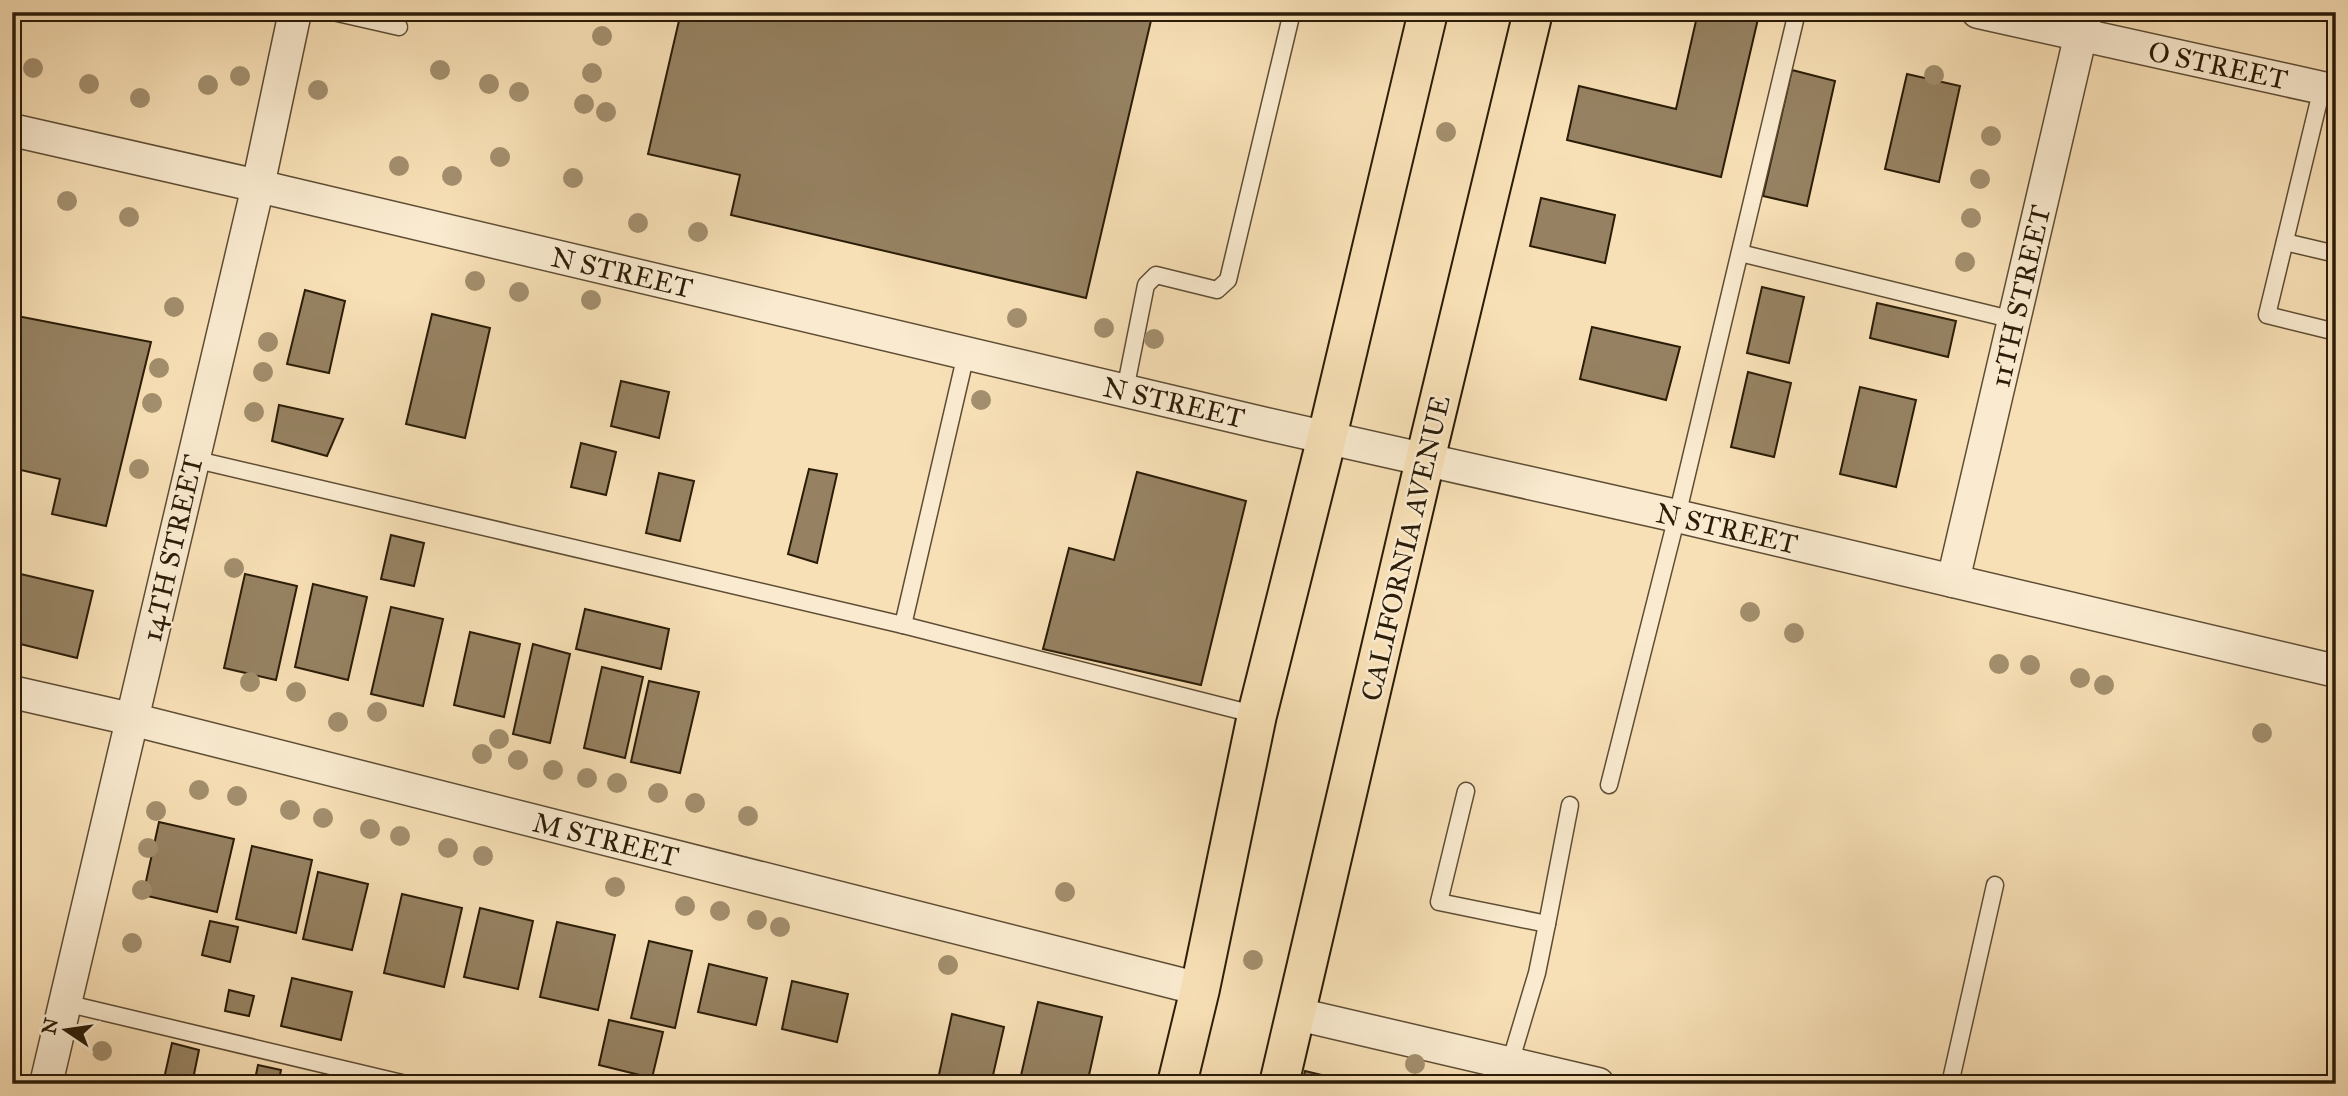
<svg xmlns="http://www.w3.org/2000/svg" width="2348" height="1096" font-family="'IM FELL Great Primer',serif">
	<rect width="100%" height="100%" fill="#f8e0b6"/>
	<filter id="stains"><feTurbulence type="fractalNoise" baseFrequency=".00286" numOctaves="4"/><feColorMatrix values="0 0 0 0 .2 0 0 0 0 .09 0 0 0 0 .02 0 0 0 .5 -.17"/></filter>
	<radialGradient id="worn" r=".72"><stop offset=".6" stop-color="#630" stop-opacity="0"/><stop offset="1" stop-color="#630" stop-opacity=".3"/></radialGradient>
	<g fill="#968262" stroke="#2b1c08" stroke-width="2">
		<polygon points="681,12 1153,12 1086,298 731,215 740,175 648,154"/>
		<polygon points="1698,12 1731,12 1758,19 1721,177 1567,140 1579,86 1676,109"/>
		<polygon points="1792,70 1835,81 1807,206 1763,196"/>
		<polygon points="1907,74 1960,86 1939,182 1885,169"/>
		<polygon points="1541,198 1615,215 1605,263 1530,246"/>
		<polygon points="1762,287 1804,297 1789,363 1747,353"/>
		<polygon points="305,290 345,301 329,373 287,364"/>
		<polygon points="1877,303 1956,321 1948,357 1870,338"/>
		<polygon points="432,314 490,328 465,438 406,424"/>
		<polygon points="12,315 151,342 106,526 52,514 60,479 12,468"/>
		<polygon points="1592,327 1680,347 1666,400 1580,379"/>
		<polygon points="1748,372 1791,383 1774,457 1731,447"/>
		<polygon points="621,381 669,392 659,438 611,426"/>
		<polygon points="1860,387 1916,400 1896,487 1840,474"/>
		<polygon points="279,405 343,419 327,456 272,441"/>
		<polygon points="581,443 616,452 606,495 571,487"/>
		<polygon points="809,469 837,474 817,563 788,554"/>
		<polygon points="1137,472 1246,501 1201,685 1043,649 1069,548 1114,560"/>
		<polygon points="659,473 694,481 680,541 646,533"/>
		<polygon points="391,535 424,543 414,586 381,579"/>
		<polygon points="12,572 93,591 77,658 12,642"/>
		<polygon points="245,574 297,586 276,680 224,668"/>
		<polygon points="313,584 367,597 348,680 295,667"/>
		<polygon points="391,607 443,619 423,706 371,694"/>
		<polygon points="585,609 669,629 661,669 576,649"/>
		<polygon points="470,632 520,644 504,717 454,705"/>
		<polygon points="533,644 570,654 550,743 513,734"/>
		<polygon points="602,667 643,677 625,758 584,748"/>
		<polygon points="649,681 699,692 680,773 631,762"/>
		<polygon points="159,822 234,839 217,912 143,895"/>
		<polygon points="252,846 312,860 296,933 236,919"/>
		<polygon points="318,872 368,884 352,950 303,939"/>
		<polygon points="402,894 462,908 444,987 384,973"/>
		<polygon points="480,908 533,921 518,989 464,977"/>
		<polygon points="210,921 238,927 230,962 202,955"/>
		<polygon points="557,922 615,935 598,1010 540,997"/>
		<polygon points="649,941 692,951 675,1028 631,1018"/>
		<polygon points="709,964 767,978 756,1025 698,1012"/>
		<polygon points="292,978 352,992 341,1040 281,1026"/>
		<polygon points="792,981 848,994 837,1042 782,1029"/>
		<polygon points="229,990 254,996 249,1016 225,1011"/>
		<polygon points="1038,1002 1102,1017 1087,1084 1019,1084"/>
		<polygon points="952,1014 1004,1027 991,1084 937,1084"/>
		<polygon points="609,1020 663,1032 652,1078 599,1065"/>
		<polygon points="172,1043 199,1050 192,1084 163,1083"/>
		<polygon points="258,1065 281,1070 278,1084 254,1084"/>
		<polygon points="1305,1071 1359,1084 1302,1084"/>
	</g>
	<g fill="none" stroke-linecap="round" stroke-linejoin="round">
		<defs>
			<g id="lane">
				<polyline points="333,12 399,27"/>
				<polyline points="2322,88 2267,315 2336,332"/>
				<polyline points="2285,242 2336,254"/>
				<polyline points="1740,253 2014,320"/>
				<polyline points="1125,390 1146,285 1156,275 1217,290 1228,280 1292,12"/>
				<polyline points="193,459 903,625 1257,715"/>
				<polyline points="903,625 966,354"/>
				<polyline points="1609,785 1677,516 1797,12"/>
				<polyline points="1466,791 1439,902 1547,924 1537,973 1510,1063"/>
				<polyline points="1547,924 1570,805"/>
				<polyline points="65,1003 406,1084"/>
				<polyline points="1950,1084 1995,885"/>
			</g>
			<g id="street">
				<polyline points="1978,12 2336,91"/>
				<polyline points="12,130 258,186 1266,424 1677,516 2336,671"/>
				<polyline points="1953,581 2086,12"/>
				<polyline points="12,692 131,719 1200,989"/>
				<polyline points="1297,1014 1598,1084"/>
				<polyline points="46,1084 258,186 295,12"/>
			</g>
			<g id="primary">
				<polyline points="1177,1084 1200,989 1257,715 1327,437 1428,12"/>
				<polyline points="1279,1084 1425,460 1533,12"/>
			</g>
		</defs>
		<use href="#lane" stroke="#5e4d34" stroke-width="19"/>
		<use href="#street" stroke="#5e4d34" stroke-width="35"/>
		<use href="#primary" stroke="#2b1c08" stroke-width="42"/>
		<use href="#lane" stroke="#faebd0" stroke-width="16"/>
		<use href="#street" stroke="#faebd0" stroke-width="32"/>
		<use href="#primary" stroke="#f8e0b6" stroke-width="38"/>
	</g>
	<g fill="#a38f6e">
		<circle cx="602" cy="36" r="10"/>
		<circle cx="33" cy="68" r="10"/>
		<circle cx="440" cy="70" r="10"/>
		<circle cx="592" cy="73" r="10"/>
		<circle cx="1934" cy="75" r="10"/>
		<circle cx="240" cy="76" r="10"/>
		<circle cx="89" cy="84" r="10"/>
		<circle cx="489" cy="84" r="10"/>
		<circle cx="208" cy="85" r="10"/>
		<circle cx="318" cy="90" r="10"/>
		<circle cx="519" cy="92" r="10"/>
		<circle cx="140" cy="98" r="10"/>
		<circle cx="584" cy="104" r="10"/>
		<circle cx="606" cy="112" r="10"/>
		<circle cx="1446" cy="132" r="10"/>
		<circle cx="1991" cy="136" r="10"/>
		<circle cx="500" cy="157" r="10"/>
		<circle cx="399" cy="166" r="10"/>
		<circle cx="452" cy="176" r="10"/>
		<circle cx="573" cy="178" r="10"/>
		<circle cx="1980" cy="179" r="10"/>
		<circle cx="67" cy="201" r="10"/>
		<circle cx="129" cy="217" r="10"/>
		<circle cx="1971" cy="218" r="10"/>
		<circle cx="638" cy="223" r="10"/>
		<circle cx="698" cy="232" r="10"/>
		<circle cx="1965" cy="262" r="10"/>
		<circle cx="475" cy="281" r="10"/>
		<circle cx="519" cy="292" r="10"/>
		<circle cx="591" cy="300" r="10"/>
		<circle cx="174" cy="307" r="10"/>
		<circle cx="1017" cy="318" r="10"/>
		<circle cx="1104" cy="328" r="10"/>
		<circle cx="1154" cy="339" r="10"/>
		<circle cx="268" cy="342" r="10"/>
		<circle cx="159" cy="368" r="10"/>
		<circle cx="263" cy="372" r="10"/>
		<circle cx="981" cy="400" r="10"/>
		<circle cx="152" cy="403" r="10"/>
		<circle cx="254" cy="412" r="10"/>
		<circle cx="139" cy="469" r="10"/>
		<circle cx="234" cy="568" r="10"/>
		<circle cx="1750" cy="612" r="10"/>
		<circle cx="1794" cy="633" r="10"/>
		<circle cx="1999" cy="664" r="10"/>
		<circle cx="2030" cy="665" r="10"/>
		<circle cx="2080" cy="678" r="10"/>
		<circle cx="250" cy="682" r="10"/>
		<circle cx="2104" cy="685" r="10"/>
		<circle cx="296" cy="692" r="10"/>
		<circle cx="377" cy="712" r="10"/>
		<circle cx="338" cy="722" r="10"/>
		<circle cx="2262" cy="733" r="10"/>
		<circle cx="499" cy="739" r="10"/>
		<circle cx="482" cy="754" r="10"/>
		<circle cx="518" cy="760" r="10"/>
		<circle cx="553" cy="770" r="10"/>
		<circle cx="587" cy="778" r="10"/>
		<circle cx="617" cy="783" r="10"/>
		<circle cx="199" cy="790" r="10"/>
		<circle cx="658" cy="793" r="10"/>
		<circle cx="237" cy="796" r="10"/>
		<circle cx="695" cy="803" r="10"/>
		<circle cx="290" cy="810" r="10"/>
		<circle cx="156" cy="811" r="10"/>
		<circle cx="748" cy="816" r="10"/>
		<circle cx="323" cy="818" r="10"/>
		<circle cx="370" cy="829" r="10"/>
		<circle cx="400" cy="836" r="10"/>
		<circle cx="148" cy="848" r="10"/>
		<circle cx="448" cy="848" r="10"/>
		<circle cx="483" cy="856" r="10"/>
		<circle cx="615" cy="887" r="10"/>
		<circle cx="142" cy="890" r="10"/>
		<circle cx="1065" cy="892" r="10"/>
		<circle cx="685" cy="906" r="10"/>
		<circle cx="720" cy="911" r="10"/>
		<circle cx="757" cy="920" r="10"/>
		<circle cx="780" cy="927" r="10"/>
		<circle cx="132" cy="943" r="10"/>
		<circle cx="1253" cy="960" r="10"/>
		<circle cx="948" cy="965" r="10"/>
		<circle cx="102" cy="1051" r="10"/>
		<circle cx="1415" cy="1064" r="10"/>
	</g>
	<g text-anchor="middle" stroke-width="5" stroke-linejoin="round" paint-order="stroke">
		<g font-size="28" fill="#2b1c08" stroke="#faebd0">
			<text transform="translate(2218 65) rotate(12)" y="10">O STREET</text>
			<text transform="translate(622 272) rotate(13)" y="10">N STREET</text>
			<text transform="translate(2020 296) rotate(-77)" y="10">11TH STREET</text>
			<text transform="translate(1174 402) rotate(13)" y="10">N STREET</text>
			<text transform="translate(1727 528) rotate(13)" y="10">N STREET</text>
			<text transform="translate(172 548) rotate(-77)" y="10">14TH STREET</text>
			<text transform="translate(1405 548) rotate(-77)" y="10">CALIFORNIA AVENUE</text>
			<text transform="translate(606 839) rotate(14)" y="10">M STREET</text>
		</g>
	</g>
	<rect width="2348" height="1096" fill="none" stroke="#f8e0b6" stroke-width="42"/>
	<rect x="14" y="14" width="2320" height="1068" fill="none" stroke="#2b1c08" stroke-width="3.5"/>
	<rect x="21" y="21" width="2306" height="1054" fill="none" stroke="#2b1c08" stroke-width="2"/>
	<g transform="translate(66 1030) rotate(283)" stroke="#faebd0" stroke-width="5" paint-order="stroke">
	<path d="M0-5L12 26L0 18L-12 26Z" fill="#2b1c08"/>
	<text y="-10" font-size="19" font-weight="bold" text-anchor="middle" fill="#2b1c08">N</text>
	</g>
	<rect width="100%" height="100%" filter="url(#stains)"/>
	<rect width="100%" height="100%" fill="url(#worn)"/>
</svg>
